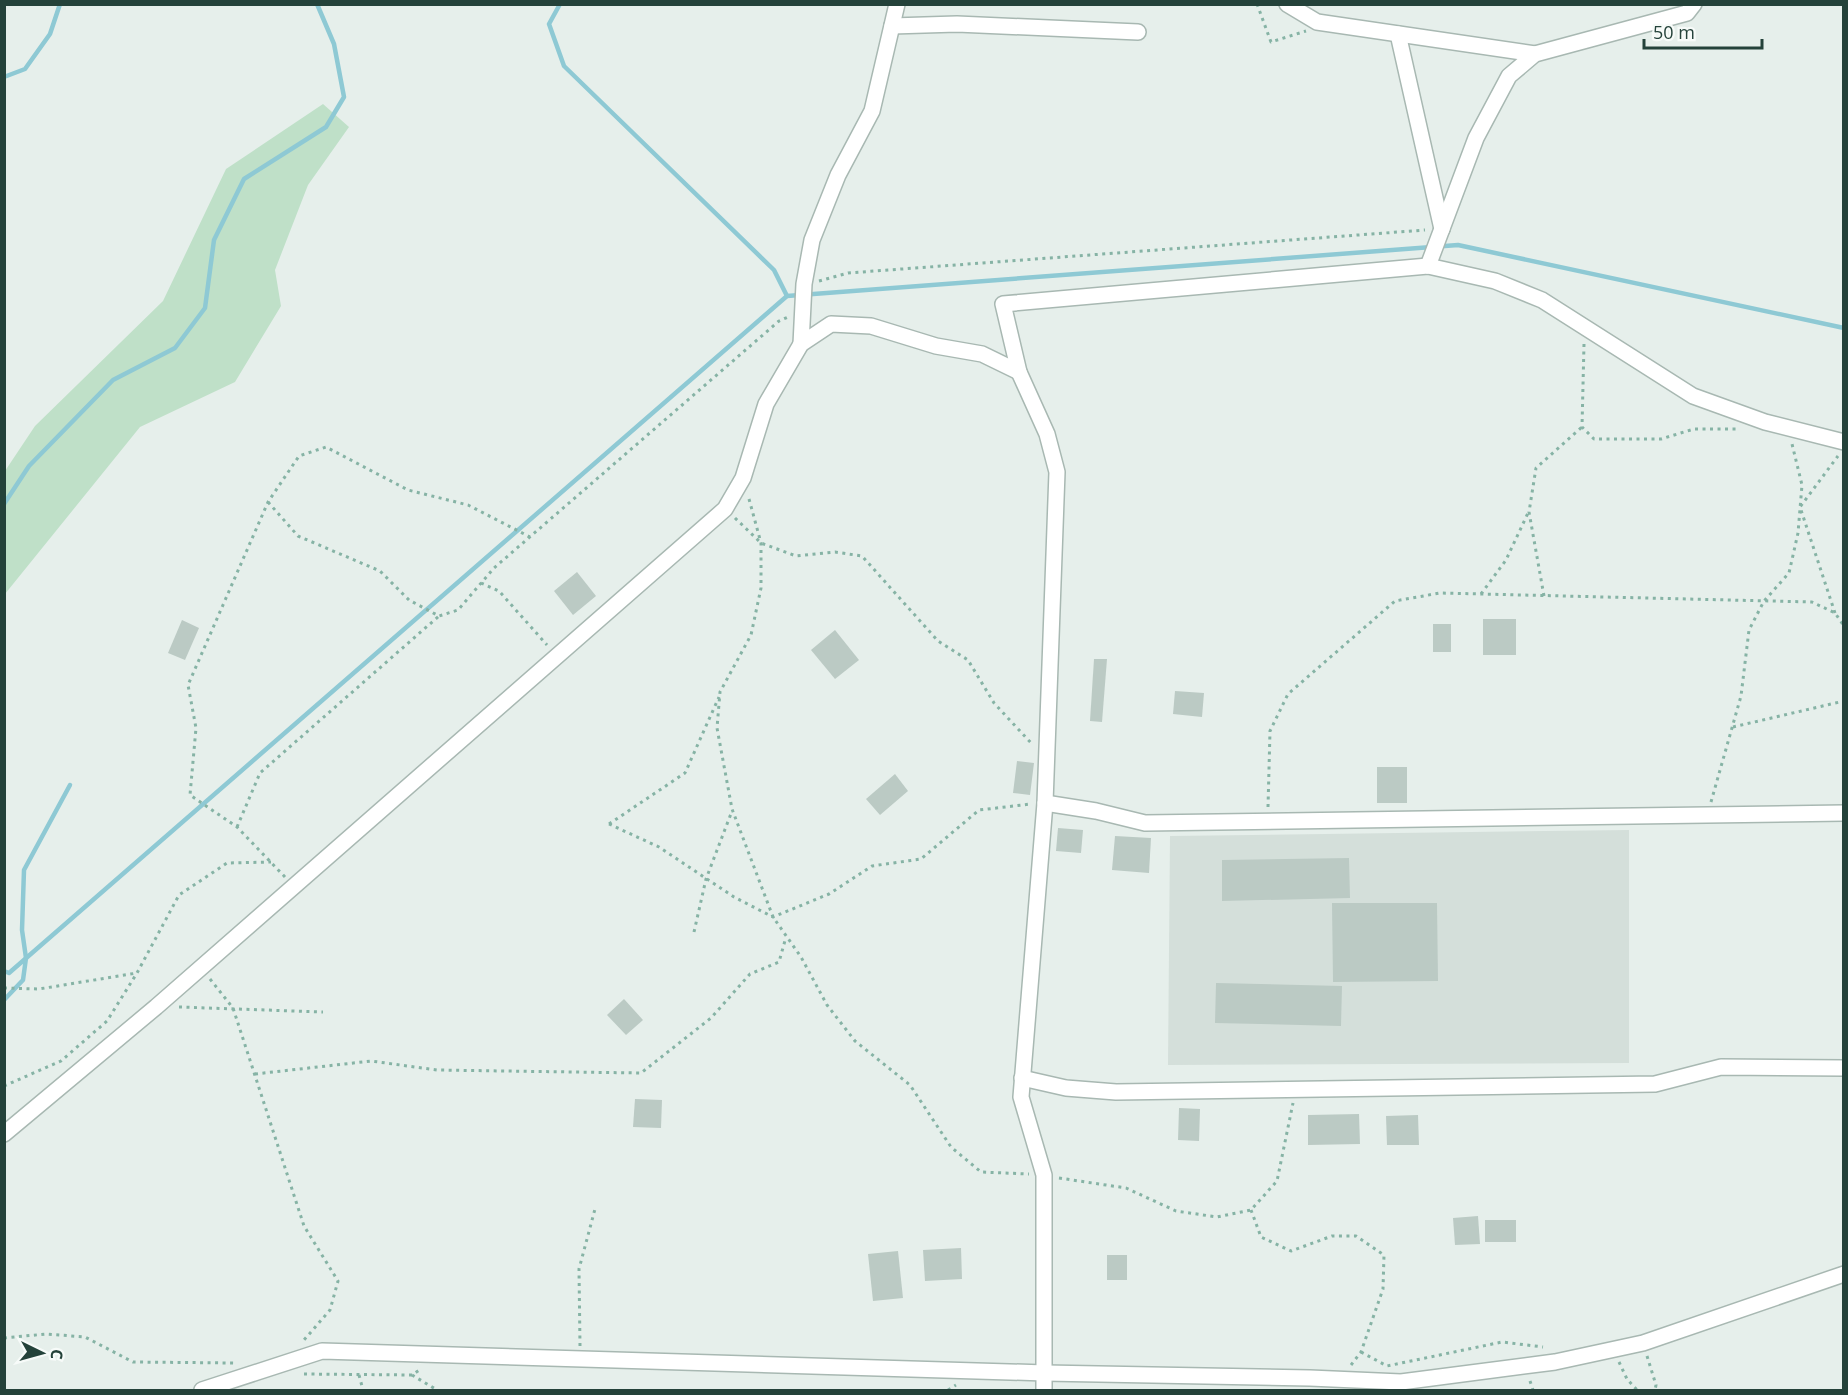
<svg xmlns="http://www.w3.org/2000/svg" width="1848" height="1395" font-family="'Open Sans',sans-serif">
	<rect width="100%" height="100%" fill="#e6efeb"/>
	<polygon fill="#d4dfda" points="1629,830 1629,1063 1168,1065 1170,836"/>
	<polygon fill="#bfe0c8" points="323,104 349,127 308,185 275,270 281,306 235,382 140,427 5,594 5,471 35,426 163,301 226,169"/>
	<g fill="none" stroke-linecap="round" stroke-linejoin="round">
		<g stroke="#8ec9d4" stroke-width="4.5">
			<polyline points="560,4 549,24 564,66 774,270 787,296"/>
			<polyline points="4,77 25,69 50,34 60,4"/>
			<polyline points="4,504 29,466 113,380 175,348 205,308 214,240 244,179 326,127 344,97 334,44 317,4"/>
			<polyline points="4,971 9,973 787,296 1458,245 1844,328"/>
			<polyline points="4,1000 23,980 26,958 22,930 24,870 70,785"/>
		</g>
	</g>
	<g fill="#bbcac4">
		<polygon points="577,572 596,596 573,615 554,591"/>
		<rect x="1483" y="619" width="33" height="36"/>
		<polygon points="182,620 199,628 185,660 168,653"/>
		<rect x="1433" y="624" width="18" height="28"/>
		<polygon points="835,630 859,660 835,679 811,650"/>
		<polygon points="1094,659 1107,659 1102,722 1090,721"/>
		<polygon points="1175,691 1204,693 1202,717 1173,714"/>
		<polygon points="1017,761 1034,763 1030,795 1013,793"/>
		<rect x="1377" y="767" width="30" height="36"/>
		<polygon points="895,774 908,791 880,815 866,799"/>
		<polygon points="1058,828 1083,830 1081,853 1056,851"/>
		<polygon points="1115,836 1151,838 1149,873 1112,870"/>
		<polygon points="1349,858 1350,898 1222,901 1222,860"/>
		<polygon points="1332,903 1437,903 1438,981 1333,982"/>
		<polygon points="1216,983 1342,986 1341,1026 1215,1023"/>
		<polygon points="624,999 643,1020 626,1035 607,1015"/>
		<polygon points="635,1099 662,1100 661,1128 633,1127"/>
		<polygon points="1179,1108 1200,1109 1199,1141 1178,1140"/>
		<polygon points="1359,1114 1360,1144 1308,1145 1308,1115"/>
		<polygon points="1418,1115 1419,1145 1387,1145 1386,1116"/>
		<polygon points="1478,1216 1480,1244 1455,1245 1453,1218"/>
		<rect x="1485" y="1220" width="31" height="22"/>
		<polygon points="961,1248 962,1279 925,1281 923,1250"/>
		<polygon points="898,1251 903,1298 873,1301 868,1254"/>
		<rect x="1107" y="1255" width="20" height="25"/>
	</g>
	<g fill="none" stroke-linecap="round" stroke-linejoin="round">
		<defs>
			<g id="minor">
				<polyline points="1287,4 1317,22 1535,54"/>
				<polyline points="892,26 957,24 1138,32"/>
				<polyline points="1398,34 1442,229"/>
				<polyline points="1428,266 1476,138 1509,76 1535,54 1687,13 1694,4"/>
				<polyline points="801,344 804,284 812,240 838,175 872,111 897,4"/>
				<polyline points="1045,803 1096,811 1145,823 1844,813"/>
				<polyline points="1022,1078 1066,1088 1116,1092 1655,1084 1721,1067 1844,1068"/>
				<polyline points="4,1134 156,1007 725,509 743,478 766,404 801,344 831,324 871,326 936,346 982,354 1019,372"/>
				<polyline points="202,1390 322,1351 1045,1373 1310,1378 1401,1382 1555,1362 1643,1343 1844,1274"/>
				<polyline points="1044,1390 1044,1175 1021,1097 1045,803 1057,472 1047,434 1019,372 1003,304 1428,266 1495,281 1542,300 1693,396 1765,422 1844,442"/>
			</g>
		</defs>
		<use href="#minor" stroke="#a8b8b2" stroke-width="18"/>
		<g stroke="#86b3a5" stroke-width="3" stroke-dasharray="3 4.5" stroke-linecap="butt">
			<polyline points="1257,4 1271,42 1306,31"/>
			<polyline points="819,281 848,273 1425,230"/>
			<polyline points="1584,344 1582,427 1594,439 1661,439 1694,429 1736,429"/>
			<polyline points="749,499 761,543 761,588 751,635 720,692 717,728 732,809 773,917 801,957 827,1005 855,1041 910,1085 951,1147 981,1172 1029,1174"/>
			<polyline points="268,502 298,536 380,571 409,600 439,616 458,610 494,568 779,321 788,317"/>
			<polyline points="735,518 761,543 796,556 835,552 862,556 938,641 968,660 994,703 1032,744"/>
			<polyline points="481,583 499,591 547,645"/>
			<polyline points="1481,594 1506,560 1528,513"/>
			<polyline points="1544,596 1529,512 1536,468 1582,427"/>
			<polyline points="1835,613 1800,507 1838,456"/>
			<polyline points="1733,727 1844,701"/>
			<polyline points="1711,802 1741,696 1749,630 1764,601 1789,573 1798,533 1802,485 1792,444"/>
			<polyline points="1268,807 1270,731 1288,694 1395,601 1440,593 1812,602 1835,613 1844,626"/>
			<polyline points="609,824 659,847 734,897 773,917 829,894 872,866 921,859 979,810 1031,804"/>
			<polyline points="609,824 685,773 719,697"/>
			<polyline points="237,827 260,773 439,616"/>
			<polyline points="285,877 237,827 190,795 196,728 188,685 268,502 299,456 326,447 408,490 468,505 530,537"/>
			<polyline points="694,932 706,879 732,811"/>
			<polyline points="210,979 233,1008 304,1226 338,1281 330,1310 304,1340"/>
			<polyline points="4,988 39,989 137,973"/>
			<polyline points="179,1007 323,1012"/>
			<polyline points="255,1074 371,1061 437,1070 641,1073 711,1018 750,974 779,962 786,937"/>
			<polyline points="4,1086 61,1061 107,1021 137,973 179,895 227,863 271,862"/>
			<polyline points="1059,1178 1126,1188 1176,1211 1217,1217 1251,1210 1277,1181 1293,1103"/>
			<polyline points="1251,1210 1261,1237 1291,1251 1332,1236 1356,1236 1384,1255 1383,1289 1361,1352 1351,1365"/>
			<polyline points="4,1338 46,1334 85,1337 133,1362 234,1363"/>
			<polyline points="580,1346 579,1269 595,1209"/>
			<polyline points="1361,1352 1387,1366 1502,1342 1543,1347"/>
			<polyline points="1647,1356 1656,1385 1655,1390"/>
			<polyline points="1619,1362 1627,1379 1637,1390"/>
			<polyline points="304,1374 412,1375 421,1369"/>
			<polyline points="359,1375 363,1390"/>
			<polyline points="412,1375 437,1390"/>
			<polyline points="1530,1381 1533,1390"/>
			<polyline points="948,1390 956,1385"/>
		</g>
		<use href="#minor" stroke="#fff" stroke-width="15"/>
	</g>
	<rect width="1848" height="1395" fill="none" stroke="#24423a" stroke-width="12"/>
	<g transform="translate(42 1353) rotate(95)" stroke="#f7fbf9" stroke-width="4.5" paint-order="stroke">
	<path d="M0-4.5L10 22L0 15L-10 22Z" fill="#24423a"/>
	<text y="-9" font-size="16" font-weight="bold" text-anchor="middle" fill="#24423a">С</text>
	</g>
	<path d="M1644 39v9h118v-9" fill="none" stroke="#24423a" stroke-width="3"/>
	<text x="1653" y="39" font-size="18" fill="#24423a" stroke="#f7fbf9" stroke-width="4.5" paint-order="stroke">50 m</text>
</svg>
